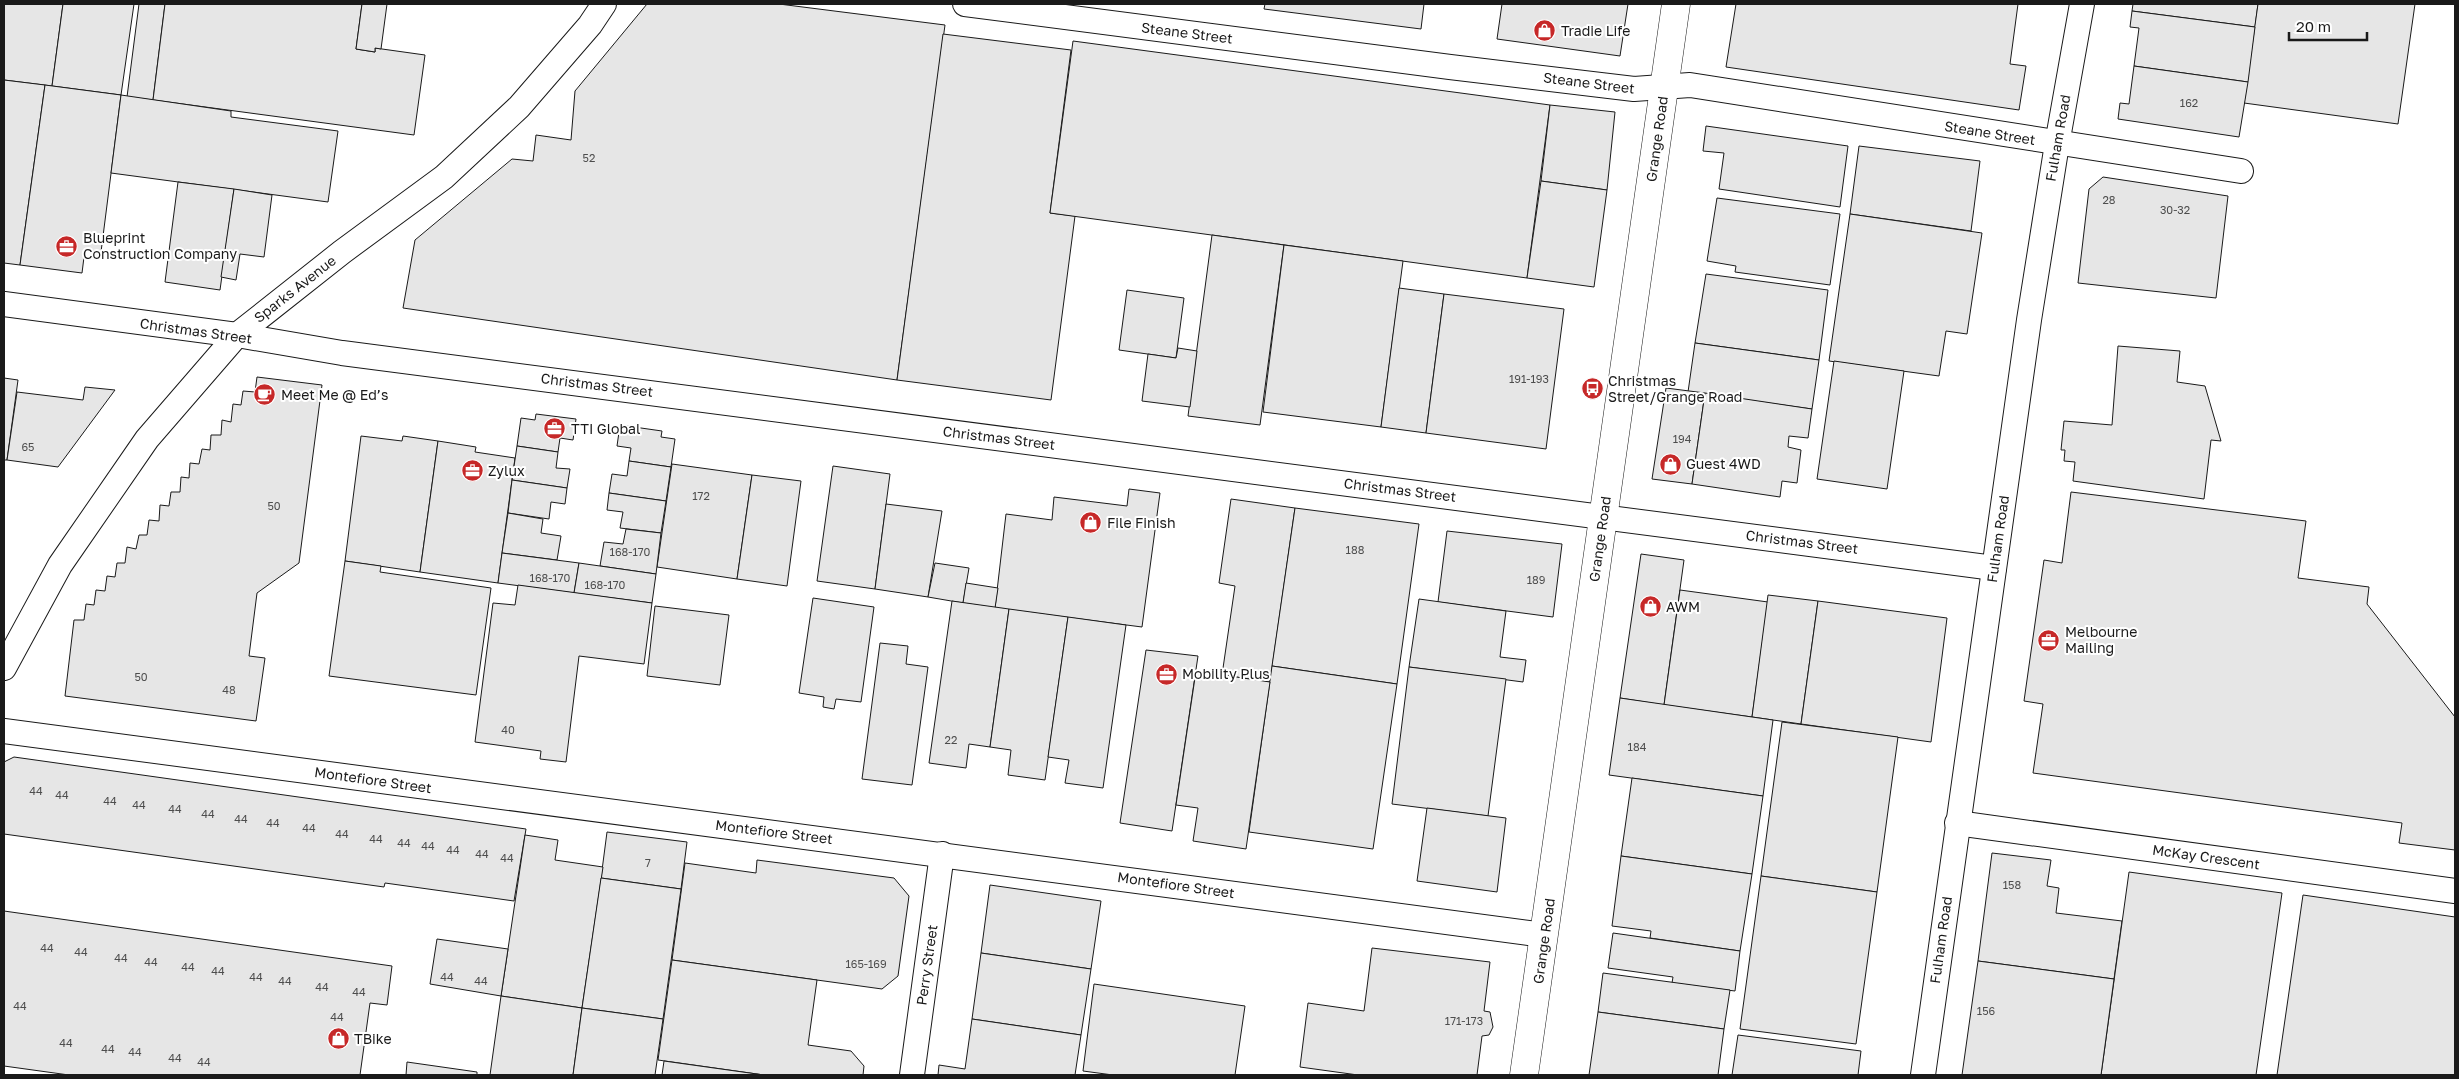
<svg xmlns="http://www.w3.org/2000/svg" width="2459" height="1079" font-family="'Golos Text',sans-serif">
	<rect width="100%" height="100%" fill="#fff"/>
	<g fill="#e6e6e6" stroke="#1a1a1a">
		<polygon points="4,4 63,4 52,86 4,80"/>
		<polygon points="63,4 134,4 121,95 52,86"/>
		<polygon points="139,4 165,4 153,100 127,97"/>
		<polygon points="165,4 362,4 356,49 375,52 375,48 425,55 414,135 153,100"/>
		<polygon points="362,4 387,4 381,49 375,48 375,52 356,49"/>
		<polygon points="647,4 779,4 945,25 897,380 403,308 415,240 512,159 533,161 536,135 571,140 575,91"/>
		<polygon points="1265,4 1424,4 1421,29 1264,9"/>
		<polygon points="1502,4 1628,4 1620,56 1497,39"/>
		<polygon points="1736,4 2018,4 2010,64 2026,66 2019,110 1726,67"/>
		<polygon points="2133,4 2258,4 2255,27 2132,11"/>
		<polygon points="2258,4 2415,4 2398,124 2244,103"/>
		<polygon points="2132,11 2255,27 2248,82 2134,66 2139,28 2130,27"/>
		<polygon points="943,34 1071,50 1050,213 1075,216 1051,400 897,380"/>
		<polygon points="1073,41 1550,105 1527,278 1050,213"/>
		<polygon points="2134,66 2248,82 2239,137 2118,119 2120,103 2129,104"/>
		<polygon points="4,80 45,85 20,265 4,263"/>
		<polygon points="45,85 121,95 101,252 85,249 82,273 20,265"/>
		<polygon points="121,95 231,111 231,117 338,131 328,202 111,173"/>
		<polygon points="1550,105 1615,112 1607,190 1541,181"/>
		<polygon points="1706,126 1848,146 1840,207 1719,189 1724,153 1703,151"/>
		<polygon points="1859,146 1980,161 1971,231 1850,214"/>
		<polygon points="2103,177 2228,196 2216,298 2078,283 2089,189"/>
		<polygon points="1541,181 1607,190 1594,287 1527,278"/>
		<polygon points="178,182 234,189 220,290 165,282"/>
		<polygon points="234,189 272,195 264,257 240,254 236,280 221,277"/>
		<polygon points="1717,198 1840,214 1830,285 1735,272 1736,266 1707,261"/>
		<polygon points="1850,214 1982,233 1967,334 1946,331 1939,376 1829,361"/>
		<polygon points="1212,235 1284,245 1260,425 1188,416"/>
		<polygon points="1284,245 1403,261 1381,427 1263,412"/>
		<polygon points="1706,274 1828,290 1819,360 1695,343"/>
		<polygon points="1399,288 1444,294 1426,433 1381,427"/>
		<polygon points="1127,290 1184,298 1176,358 1119,350"/>
		<polygon points="1444,294 1564,309 1546,449 1426,433"/>
		<polygon points="1695,343 1819,360 1812,409 1688,392"/>
		<polygon points="2118,346 2180,351 2177,382 2205,386 2221,441 2211,440 2204,499 2073,481 2075,462 2064,461 2065,450 2061,450 2064,421 2112,425"/>
		<polygon points="1178,348 1197,351 1190,407 1142,401 1148,354 1176,358"/>
		<polygon points="1834,361 1904,371 1887,489 1817,479"/>
		<polygon points="257,377 322,385 299,563 257,593 249,656 265,658 256,721 65,696 74,620 84,620 86,604 94,605 96,590 105,591 107,576 115,577 117,563 125,563 127,547 136,549 139,535 147,535 149,520 159,521 160,505 169,506 171,492 180,492 181,477 189,478 190,463 199,464 202,449 210,450 211,435 221,435 222,420 231,422 233,404 241,405 243,391 255,392"/>
		<polygon points="4,378 18,380 7,460 4,460"/>
		<polygon points="85,387 115,390 58,467 7,460 17,392 83,400"/>
		<polygon points="1666,388 1705,393 1692,484 1652,479"/>
		<polygon points="1705,393 1812,409 1808,438 1789,436 1788,447 1801,450 1797,483 1782,481 1780,497 1692,484"/>
		<polygon points="536,414 576,419 573,440 560,438 558,452 517,446 521,418 535,420"/>
		<polygon points="620,425 662,431 661,437 675,439 671,467 629,461 631,448 617,446"/>
		<polygon points="361,436 402,441 403,436 438,441 420,572 345,561"/>
		<polygon points="438,441 476,447 475,452 515,458 498,583 420,572"/>
		<polygon points="517,446 558,452 556,468 570,469 567,488 512,480"/>
		<polygon points="629,461 671,467 666,501 609,493 612,474 627,476"/>
		<polygon points="672,464 752,475 737,579 657,567"/>
		<polygon points="833,466 890,474 875,589 817,581"/>
		<polygon points="752,475 801,481 787,586 737,579"/>
		<polygon points="512,480 567,488 565,504 551,502 549,519 508,513"/>
		<polygon points="1129,489 1160,493 1142,627 995,608 1006,514 1052,520 1054,497 1127,506"/>
		<polygon points="2071,492 2306,521 2298,578 2369,587 2367,604 2455,717 2455,850 2399,843 2402,823 2033,773 2043,704 2024,701 2044,560 2062,563"/>
		<polygon points="609,493 666,501 661,533 620,528 623,512 607,510"/>
		<polygon points="1231,499 1295,508 1270,682 1222,675 1235,586 1219,583"/>
		<polygon points="886,504 942,511 928,597 875,589"/>
		<polygon points="1295,508 1419,524 1397,684 1272,666"/>
		<polygon points="508,513 543,519 541,533 561,536 557,560 502,553"/>
		<polygon points="626,529 661,533 656,574 600,566 604,542 623,544"/>
		<polygon points="1447,531 1562,544 1553,617 1438,602"/>
		<polygon points="502,553 579,563 574,593 498,583"/>
		<polygon points="1641,554 1684,560 1664,705 1620,698"/>
		<polygon points="345,561 381,566 380,572 491,588 476,695 329,676"/>
		<polygon points="579,563 656,574 652,603 574,593"/>
		<polygon points="935,563 969,568 963,603 928,597"/>
		<polygon points="966,583 998,588 995,608 963,603"/>
		<polygon points="518,585 652,603 644,664 579,656 566,762 540,759 541,751 475,742 493,603 515,605"/>
		<polygon points="1680,590 1768,602 1752,717 1664,705"/>
		<polygon points="1768,595 1818,601 1801,724 1752,717"/>
		<polygon points="813,598 874,607 861,702 836,699 834,709 823,707 824,697 799,693"/>
		<polygon points="1419,599 1506,611 1500,657 1526,660 1523,682 1409,667"/>
		<polygon points="952,601 1009,609 990,747 969,744 966,768 929,763"/>
		<polygon points="1818,601 1947,618 1931,742 1801,724"/>
		<polygon points="655,606 729,615 720,685 647,676"/>
		<polygon points="1009,609 1068,617 1045,780 1008,775 1011,750 990,747"/>
		<polygon points="1068,617 1126,625 1103,788 1065,783 1069,760 1048,757"/>
		<polygon points="880,643 908,646 906,664 928,667 912,785 862,779"/>
		<polygon points="1146,650 1198,656 1172,831 1120,823"/>
		<polygon points="1272,666 1397,684 1373,849 1249,832"/>
		<polygon points="1409,667 1506,679 1488,816 1392,804"/>
		<polygon points="1196,671 1270,682 1246,849 1193,841 1198,808 1176,805"/>
		<polygon points="1620,698 1773,720 1763,796 1609,775"/>
		<polygon points="1782,722 1898,737 1877,892 1761,876"/>
		<polygon points="14,757 526,829 514,901 385,883 384,887 4,834 4,762"/>
		<polygon points="1632,778 1763,796 1752,874 1621,856"/>
		<polygon points="1427,808 1506,818 1497,892 1417,881"/>
		<polygon points="607,832 687,842 681,889 601,878"/>
		<polygon points="525,835 558,840 555,860 603,867 582,1008 501,996"/>
		<polygon points="1992,853 2051,860 2047,886 2059,888 2056,913 2122,921 2114,979 1978,961"/>
		<polygon points="1621,856 1752,874 1740,951 1650,938 1651,931 1612,926"/>
		<polygon points="757,860 894,878 909,896 898,976 882,989 672,960 685,863 756,873"/>
		<polygon points="2129,872 2282,893 2256,1075 2101,1075"/>
		<polygon points="1761,876 1877,892 1856,1044 1740,1029"/>
		<polygon points="601,878 681,889 663,1019 582,1008"/>
		<polygon points="990,885 1101,901 1091,969 981,953"/>
		<polygon points="2303,895 2455,917 2455,1075 2277,1075"/>
		<polygon points="4,911 392,966 387,1005 370,1003 360,1075 69,1075 4,1066"/>
		<polygon points="1613,933 1740,951 1735,991 1672,983 1673,977 1608,968"/>
		<polygon points="437,939 508,949 501,996 430,984"/>
		<polygon points="1372,948 1490,962 1484,1011 1490,1012 1493,1027 1489,1035 1482,1036 1477,1075 1358,1075 1300,1067 1308,1003 1364,1011"/>
		<polygon points="981,953 1091,969 1081,1035 972,1019"/>
		<polygon points="672,960 817,980 808,1045 851,1051 864,1066 863,1075 764,1075 658,1060"/>
		<polygon points="1978,961 2114,979 2101,1075 1962,1075"/>
		<polygon points="1603,973 1730,990 1724,1029 1598,1012"/>
		<polygon points="1094,984 1245,1006 1235,1075 1113,1075 1083,1071"/>
		<polygon points="501,996 582,1008 573,1075 490,1075"/>
		<polygon points="582,1008 663,1019 655,1075 573,1075"/>
		<polygon points="1598,1012 1724,1029 1718,1075 1589,1075"/>
		<polygon points="972,1019 1081,1035 1075,1075 938,1075 939,1065 965,1069"/>
		<polygon points="1738,1035 1861,1051 1858,1075 1732,1075"/>
		<polygon points="664,1061 764,1075 662,1075"/>
		<polygon points="407,1062 477,1072 477,1075 406,1075"/>
	</g>
	<g fill="none" stroke-linecap="round" stroke-linejoin="round">
		<defs>
			<g id="minor">
				<polyline points="965,4 1450,67 1634,89 1690,85 2241,171"/>
				<polyline points="4,304 237,335 342,353 1994,568"/>
				<polyline points="4,668 60,565 147,439 237,335 342,252 444,177 519,107 590,25 604,4"/>
				<polyline points="4,731 1544,935"/>
				<polyline points="1957,823 2455,891"/>
				<polyline points="912,1075 942,854"/>
				<polyline points="1923,1075 2029,320 2057,144 2082,4"/>
			</g>
			<polyline id="primary" points="1524,1075 1676,4"/>
		</defs>
		<use href="#minor" stroke="#1a1a1a" stroke-width="26"/>
		<use href="#primary" stroke="#1a1a1a" stroke-width="29"/>
		<use href="#minor" stroke="#fff" stroke-width="24"/>
		<use href="#primary" stroke="#fff" stroke-width="28"/>
	</g>
	<defs>
		<symbol id="shop-disc" viewBox="-11 -11 22 22"><circle r="9.5" fill="#c62828" stroke="#fff"/><path d="M-5-2.5h2.3a2.7 3.5 0 0 1 5.4 0H5L5.5 6h-11ZM-1.5-2.5h3a1.5 2.3 0 0 0-3 0Z" fill="#fff"/></symbol>
		<symbol id="office-disc" viewBox="-11 -11 22 22"><circle r="9.5" fill="#c62828" stroke="#fff"/><path d="M-6-3h4V-5.5h4V-3h4V5H-6ZM-1-4.5V-3h2v-1.5ZM-6 0V1H6V0Z" fill="#fff"/></symbol>
		<symbol id="bus-disc" viewBox="-11 -11 22 22"><circle r="9.5" fill="#c62828" stroke="#fff"/><path d="M-5-6H5V4H4V6H2V4H-2V6H-4V4H-5ZM-3.5-4V0h7V-4ZM-3.5 1.2v1.5H-2V1.2ZM2 1.2v1.5H3.5V1.2Z" fill="#fff"/></symbol>
		<symbol id="cafe-disc" viewBox="-11 -11 22 22"><circle r="9.5" fill="#c62828" stroke="#fff"/><path d="M-5.5-4.5H6V0H3Q3 3.5 0 3.5H-2.5Q-5.5 3.5-5.5 0ZM3-3.2v2h1.7v-2ZM-6 4.5H4V6H-6Z" fill="#fff"/></symbol>
	</defs>
	<g fill-rule="evenodd">
		<use href="#shop-disc" x="1532" y="18" width="25" height="25"/>
		<use href="#office-disc" x="54" y="234" width="25" height="25"/>
		<use href="#bus-disc" x="1580" y="376" width="25" height="25"/>
		<use href="#cafe-disc" x="252" y="382" width="25" height="25"/>
		<use href="#office-disc" x="542" y="416" width="25" height="25"/>
		<use href="#shop-disc" x="1658" y="452" width="25" height="25"/>
		<use href="#office-disc" x="460" y="458" width="25" height="25"/>
		<use href="#shop-disc" x="1078" y="510" width="25" height="25"/>
		<use href="#shop-disc" x="1638" y="594" width="25" height="25"/>
		<use href="#office-disc" x="2036" y="628" width="25" height="25"/>
		<use href="#office-disc" x="1154" y="662" width="25" height="25"/>
		<use href="#shop-disc" x="326" y="1026" width="25" height="25"/>
	</g>
	<g text-anchor="middle" stroke-width="4" stroke-linejoin="round" paint-order="stroke">
		<g font-size="11" fill="#4d4d4d">
			<text x="2189" y="107">162</text>
			<text x="589" y="162">52</text>
			<text x="2109" y="204">28</text>
			<text x="2175" y="214">30-32</text>
			<text x="1529" y="383">191-193</text>
			<text x="1682" y="443">194</text>
			<text x="28" y="451">65</text>
			<text x="701" y="500">172</text>
			<text x="274" y="510">50</text>
			<text x="1355" y="554">188</text>
			<text x="630" y="556">168-170</text>
			<text x="550" y="582">168-170</text>
			<text x="1536" y="584">189</text>
			<text x="605" y="589">168-170</text>
			<text x="141" y="681">50</text>
			<text x="229" y="694">48</text>
			<text x="508" y="734">40</text>
			<text x="951" y="744">22</text>
			<text x="1637" y="751">184</text>
			<text x="36" y="795">44</text>
			<text x="62" y="799">44</text>
			<text x="110" y="805">44</text>
			<text x="139" y="809">44</text>
			<text x="175" y="813">44</text>
			<text x="208" y="818">44</text>
			<text x="241" y="823">44</text>
			<text x="273" y="827">44</text>
			<text x="309" y="832">44</text>
			<text x="342" y="838">44</text>
			<text x="376" y="843">44</text>
			<text x="404" y="847">44</text>
			<text x="428" y="850">44</text>
			<text x="453" y="854">44</text>
			<text x="482" y="858">44</text>
			<text x="507" y="862">44</text>
			<text x="648" y="867">7</text>
			<text x="2012" y="889">158</text>
			<text x="47" y="952">44</text>
			<text x="81" y="956">44</text>
			<text x="121" y="962">44</text>
			<text x="151" y="966">44</text>
			<text x="866" y="968">165-169</text>
			<text x="188" y="971">44</text>
			<text x="218" y="975">44</text>
			<text x="256" y="981">44</text>
			<text x="447" y="981">44</text>
			<text x="285" y="985">44</text>
			<text x="481" y="985">44</text>
			<text x="322" y="991">44</text>
			<text x="359" y="996">44</text>
			<text x="20" y="1010">44</text>
			<text x="1986" y="1015">156</text>
			<text x="337" y="1021">44</text>
			<text x="1464" y="1025">171-173</text>
			<text x="66" y="1047">44</text>
			<text x="108" y="1053">44</text>
			<text x="135" y="1056">44</text>
			<text x="175" y="1062">44</text>
			<text x="204" y="1066">44</text>
		</g>
		<g font-size="14" fill="#1a1a1a" stroke="#fff" text-anchor="start">
			<text x="1561" y="36">Tradie Life</text>
			<text x="83" y="243">Blueprint<tspan x="83" dy="16">Construction Company</tspan></text>
			<text x="1608" y="386">Christmas<tspan x="1608" dy="16">Street/Grange Road</tspan></text>
			<text x="281" y="400">Meet Me @ Ed’s</text>
			<text x="571" y="434">TTI Global</text>
			<text x="1686" y="469">Guest 4WD</text>
			<text x="488" y="476">Zylux</text>
			<text x="1107" y="528">File Finish</text>
			<text x="1666" y="612">AWM</text>
			<text x="2065" y="637">Melbourne<tspan x="2065" dy="16">Mailing</tspan></text>
			<text x="1182" y="679">Mobility Plus</text>
			<text x="354" y="1044">TBike</text>
		</g>
		<g font-size="14" fill="#1a1a1a" stroke="#fff">
			<text transform="translate(1187 33) rotate(7)" y="5">Steane Street</text>
			<text transform="translate(1589 83) rotate(7)" y="5">Steane Street</text>
			<text transform="translate(1990 133) rotate(9)" y="5">Steane Street</text>
			<text transform="translate(2058 138) rotate(-80)" y="5">Fulham Road</text>
			<text transform="translate(1657 139) rotate(-82)" y="5">Grange Road</text>
			<text transform="translate(295 289) rotate(-38)" y="5">Sparks Avenue</text>
			<text transform="translate(196 331) rotate(8)" y="5">Christmas Street</text>
			<text transform="translate(597 385) rotate(7)" y="5">Christmas Street</text>
			<text transform="translate(999 438) rotate(7)" y="5">Christmas Street</text>
			<text transform="translate(1400 490) rotate(7)" y="5">Christmas Street</text>
			<text transform="translate(1600 539) rotate(-82)" y="5">Grange Road</text>
			<text transform="translate(1998 539) rotate(-82)" y="5">Fulham Road</text>
			<text transform="translate(1802 542) rotate(7)" y="5">Christmas Street</text>
			<text transform="translate(373 780) rotate(8)" y="5">Montefiore Street</text>
			<text transform="translate(774 832) rotate(7)" y="5">Montefiore Street</text>
			<text transform="translate(2206 857) rotate(8)" y="5">McKay Crescent</text>
			<text transform="translate(1176 885) rotate(8)" y="5">Montefiore Street</text>
			<text transform="translate(1941 940) rotate(-82)" y="5">Fulham Road</text>
			<text transform="translate(1544 941) rotate(-82)" y="5">Grange Road</text>
			<text transform="translate(927 965) rotate(-82)" y="5">Perry Street</text>
		</g>
	</g>
	<rect width="2459" height="1079" fill="none" stroke="#1a1a1a" stroke-width="10"/>
	<path d="M2289 32v8h78v-8" fill="none" stroke="#1a1a1a" stroke-width="2.5"/>
	<text x="2296" y="32" font-size="15" fill="#1a1a1a" stroke="#ffffff" stroke-width="4" paint-order="stroke">20 m</text>
</svg>
